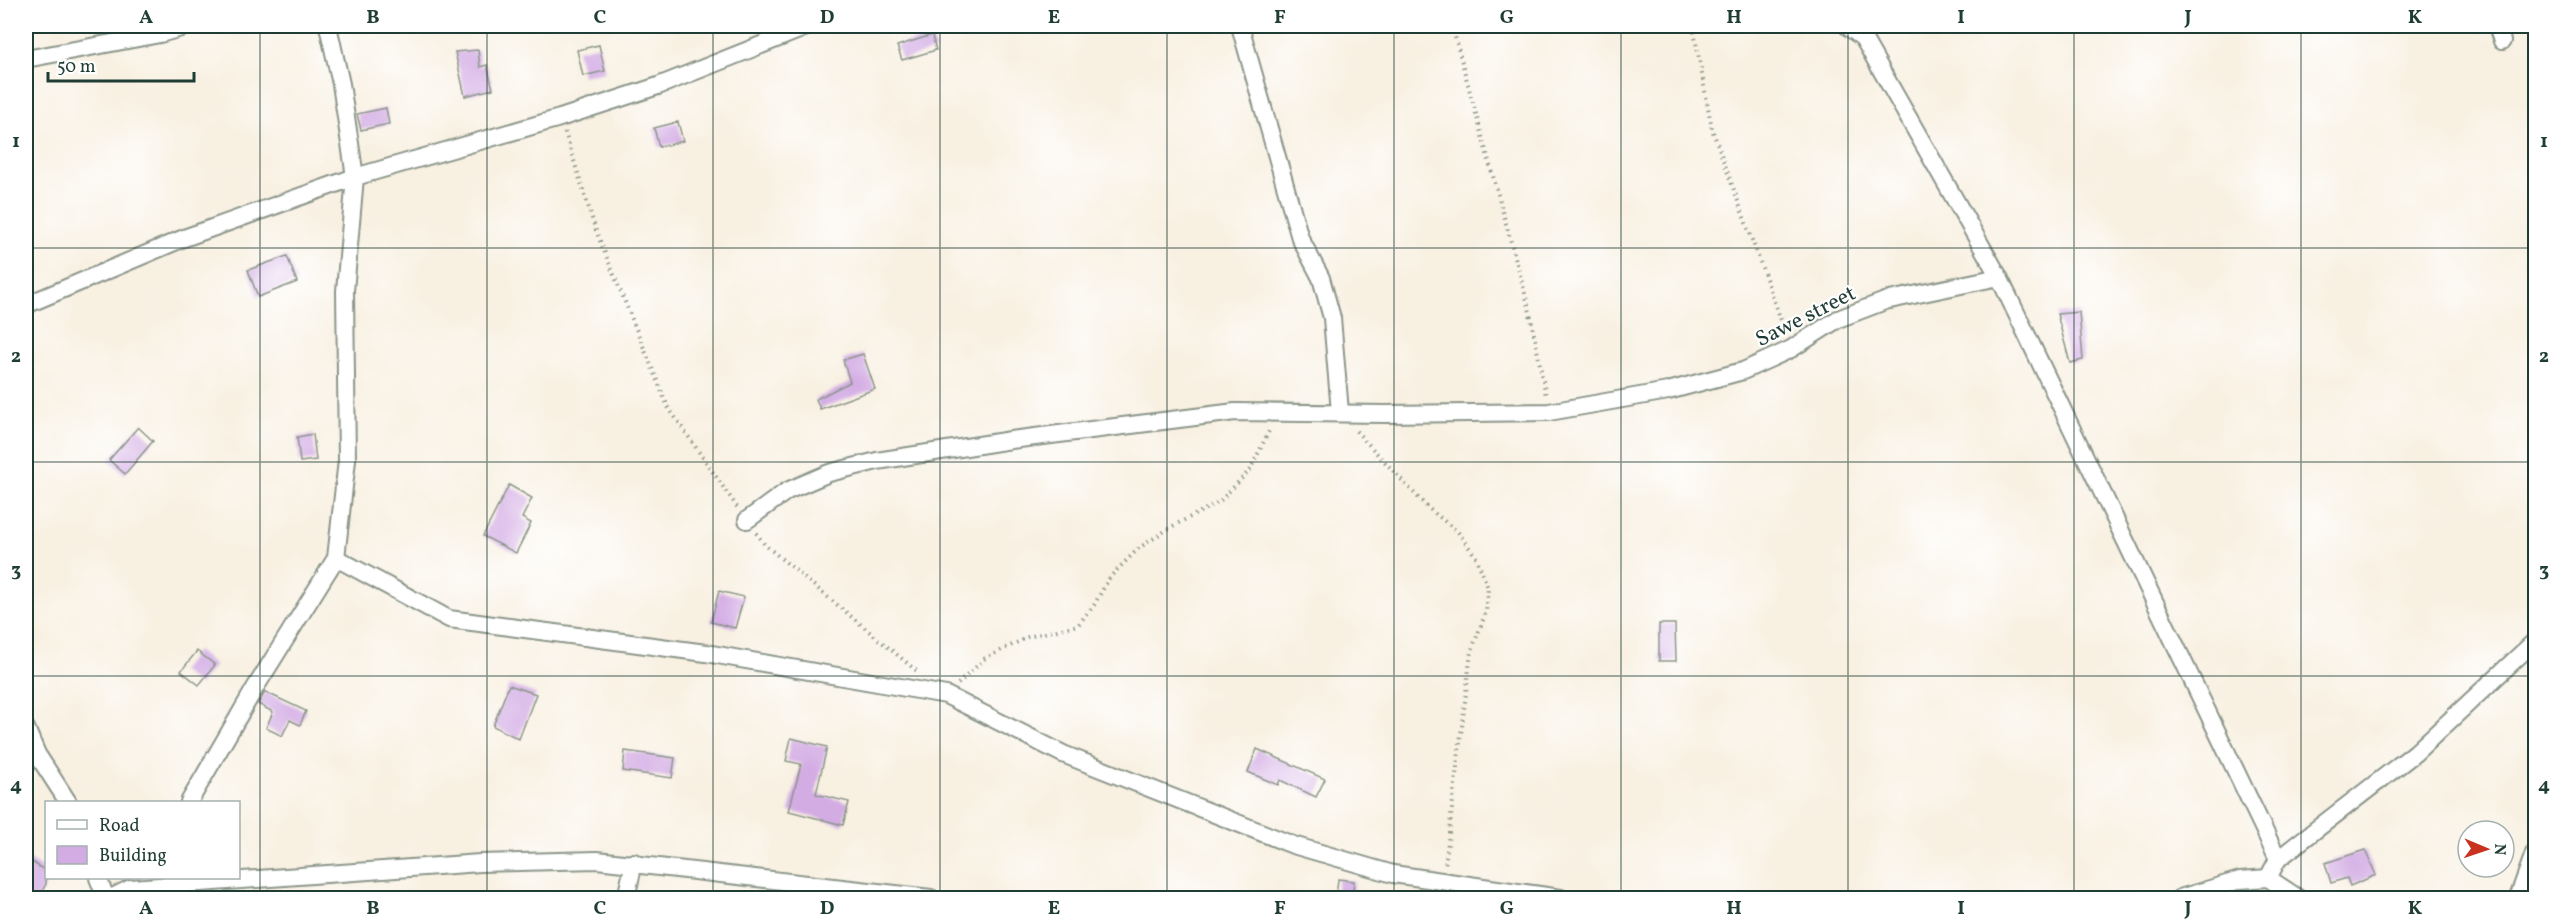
<svg xmlns="http://www.w3.org/2000/svg" width="2561" height="924" font-family="Vollkorn,serif">
	<rect width="100%" height="100%" fill="#fff"/>
	<filter id="ink" filterUnits="userSpaceOnUse"><feTurbulence type="fractalNoise" baseFrequency=".0167" numOctaves="2"/><feDisplacementMap in="SourceGraphic" scale="12" xChannelSelector="R" yChannelSelector="G"/><feConvolveMatrix kernelMatrix="1 2 1 2 8 2 1 2 1" color-interpolation-filters="sRGB"/></filter>
	<filter id="wash" filterUnits="userSpaceOnUse"><feTurbulence type="fractalNoise" baseFrequency=".008" numOctaves="4" result="noise"/><feDisplacementMap in="SourceGraphic" scale="24" xChannelSelector="R" yChannelSelector="G"/><feGaussianBlur stdDeviation="1.35" result="paint"/><feColorMatrix in="noise" values="0 0 0 0 0 0 0 0 0 0 0 0 0 0 0 0 0 1.4 0 .05"/><feComposite in="paint" operator="in"/></filter>
	<g filter="url(#wash)">
		<rect width="100%" height="100%" fill="#f8f0e1"/>
		<g id="blocks">
			<g fill="#d3ace4">
				<polygon points="932,35 936,50 902,60 897,46"/>
				<polygon points="599,45 605,71 583,76 577,50"/>
				<polygon points="478,50 480,67 487,65 493,89 465,96 455,52"/>
				<polygon points="386,108 389,124 361,130 357,114"/>
				<polygon points="678,122 683,141 659,147 654,128"/>
				<polygon points="287,256 297,282 258,297 248,270"/>
				<polygon points="2079,312 2083,360 2070,363 2057,314"/>
				<polygon points="863,354 875,389 820,409 816,399 850,382 843,360"/>
				<polygon points="138,427 153,441 125,474 109,460"/>
				<polygon points="313,434 316,460 300,462 297,437"/>
				<polygon points="509,485 532,498 522,518 531,523 516,553 483,536"/>
				<polygon points="719,591 744,597 735,628 711,622"/>
				<polygon points="1659,624 1675,624 1676,661 1659,661"/>
				<polygon points="197,651 215,665 199,685 181,671"/>
				<polygon points="509,685 536,694 519,739 493,726"/>
				<polygon points="265,692 306,711 300,725 290,720 282,736 266,728 273,712 258,704"/>
				<polygon points="791,738 827,747 816,794 849,802 843,825 789,811 801,764 786,761"/>
				<polygon points="1257,749 1325,779 1316,797 1280,780 1278,785 1248,772"/>
				<polygon points="625,751 675,758 672,778 623,771"/>
				<polygon points="2365,850 2376,875 2350,886 2347,878 2331,883 2325,863"/>
				<polygon points="26,858 46,871 46,884 38,898 26,898"/>
				<polygon points="1338,879 1354,881 1352,898 1336,898"/>
			</g>
		</g>
	</g>
	<g filter="url(#ink)">
		<use href="#blocks" fill-opacity="0" stroke="#8c968a" stroke-width="1.5"/>
		<g fill="none" stroke-linecap="round" stroke-linejoin="round">
			<defs>
				<g id="minor">
					<polyline points="1240,26 1300,238 1321,278 1332,318 1340,412"/>
					<polyline points="1847,26 1863,38 1999,277 2278,859"/>
					<polyline points="2497,26 2502,41"/>
					<polyline points="26,59 160,34 188,26"/>
					<polyline points="26,305 184,238 355,177 560,118 658,86 809,26"/>
					<polyline points="747,520 787,491 829,473 877,461 1011,440 1235,412 1384,414 1549,412 1668,391 1743,371 1791,349 1838,319 1885,301 1999,277"/>
					<polyline points="336,558 449,619 706,653 946,695 1063,754 1293,845 1393,874 1561,898"/>
					<polyline points="26,728 37,754 68,802"/>
					<polyline points="189,802 255,688 336,558 347,460 345,291 355,177 341,84 328,26"/>
					<polyline points="98,878 106,898"/>
					<polyline points="2268,878 2278,859 2415,753 2536,640"/>
					<polyline points="111,898 131,888 480,863 597,860 931,898"/>
					<polyline points="626,898 634,862"/>
					<polyline points="2180,898 2240,880 2268,878 2298,898"/>
					<polyline points="2518,898 2536,848"/>
				</g>
			</defs>
			<use href="#minor" stroke="#8c968a" stroke-width="20"/>
			<g stroke="#8c968a" stroke-width="4" stroke-dasharray="1.5 4.5" stroke-linecap="butt">
				<polyline points="1452,26 1529,308 1546,396"/>
				<polyline points="1693,26 1712,129 1786,334"/>
				<polyline points="565,132 596,231 668,407 737,507"/>
				<polyline points="1356,431 1427,507 1458,532 1476,557 1488,588 1486,612 1471,652 1445,866"/>
				<polyline points="756,533 765,545 918,672"/>
				<polyline points="958,684 984,659 1028,637 1078,625 1094,605 1110,577 1139,548 1171,527 1219,502 1250,470 1270,429"/>
			</g>
			<use href="#minor" stroke="#fff" stroke-width="16"/>
		</g>
	</g>
	<path fill="none" stroke="#1f3d34" stroke-width="1.5" stroke-opacity="0.55" d="M260,26V898M487,26V898M713,26V898M940,26V898M1167,26V898M1394,26V898M1621,26V898M1848,26V898M2074,26V898M2301,26V898M26,248H2536M26,462H2536M26,676H2536"/>
	<g text-anchor="middle" stroke-width="4.5" stroke-linejoin="round" paint-order="stroke">
		<g font-size="22" fill="#1f3d34" stroke="#fff">
			<text transform="translate(1805 315) rotate(-27)" y="8">Sawe street</text>
		</g>
	</g>
	<rect width="2561" height="924" fill="none" stroke="#fff" stroke-width="66"/>
	<rect x="45" y="801" width="195" height="78" fill="#ffffff" stroke="#a5b1ae" stroke-width="1.5"/>
	<rect x="57" y="820" width="30" height="9" fill="#ffffff" stroke="#a5b1ae" stroke-width="1.5"/>
	<text x="99" y="831" font-size="18" fill="#1f3d34">Road</text>
	<rect x="57" y="846" width="30" height="18" fill="#d3ace4" stroke="#a5b1ae" stroke-width="1.5"/>
	<text x="99" y="861" font-size="18" fill="#1f3d34">Building</text>
	<g transform="translate(2486 849) rotate(92)"><circle r="28" fill="#ffffff" stroke="#a5b1ae" stroke-width="1.5"/>
	<path d="M0-4.5L10 22L0 15L-10 22Z" fill="#c8321e"/>
	<text y="-9" font-size="16" font-weight="bold" text-anchor="middle" fill="#1f3d34">N</text>
	</g>
	<path d="M48 72v9h146v-9" fill="none" stroke="#1f3d34" stroke-width="3"/>
	<text x="57" y="72" font-size="18" fill="#1f3d34" stroke="#ffffff" stroke-width="4.5" paint-order="stroke">50 m</text>
	<rect x="33" y="33" width="2495" height="858" fill="none" stroke="#1f3d34" stroke-width="2"/>
	<g font-size="20" text-anchor="middle" font-weight="bold" fill="#1f3d34">
		<text x="146" y="23">A</text>
		<text x="373" y="23">B</text>
		<text x="600" y="23">C</text>
		<text x="827" y="23">D</text>
		<text x="1054" y="23">E</text>
		<text x="1280" y="23">F</text>
		<text x="1507" y="23">G</text>
		<text x="1734" y="23">H</text>
		<text x="1961" y="23">I</text>
		<text x="2188" y="23">J</text>
		<text x="2415" y="23">K</text>
		<text x="16" y="147">1</text>
		<text x="2544" y="147">1</text>
		<text x="16" y="362">2</text>
		<text x="2544" y="362">2</text>
		<text x="16" y="576">3</text>
		<text x="2544" y="576">3</text>
		<text x="16" y="791">4</text>
		<text x="2544" y="791">4</text>
		<text x="146" y="914">A</text>
		<text x="373" y="914">B</text>
		<text x="600" y="914">C</text>
		<text x="827" y="914">D</text>
		<text x="1054" y="914">E</text>
		<text x="1280" y="914">F</text>
		<text x="1507" y="914">G</text>
		<text x="1734" y="914">H</text>
		<text x="1961" y="914">I</text>
		<text x="2188" y="914">J</text>
		<text x="2415" y="914">K</text>
	</g>
</svg>
